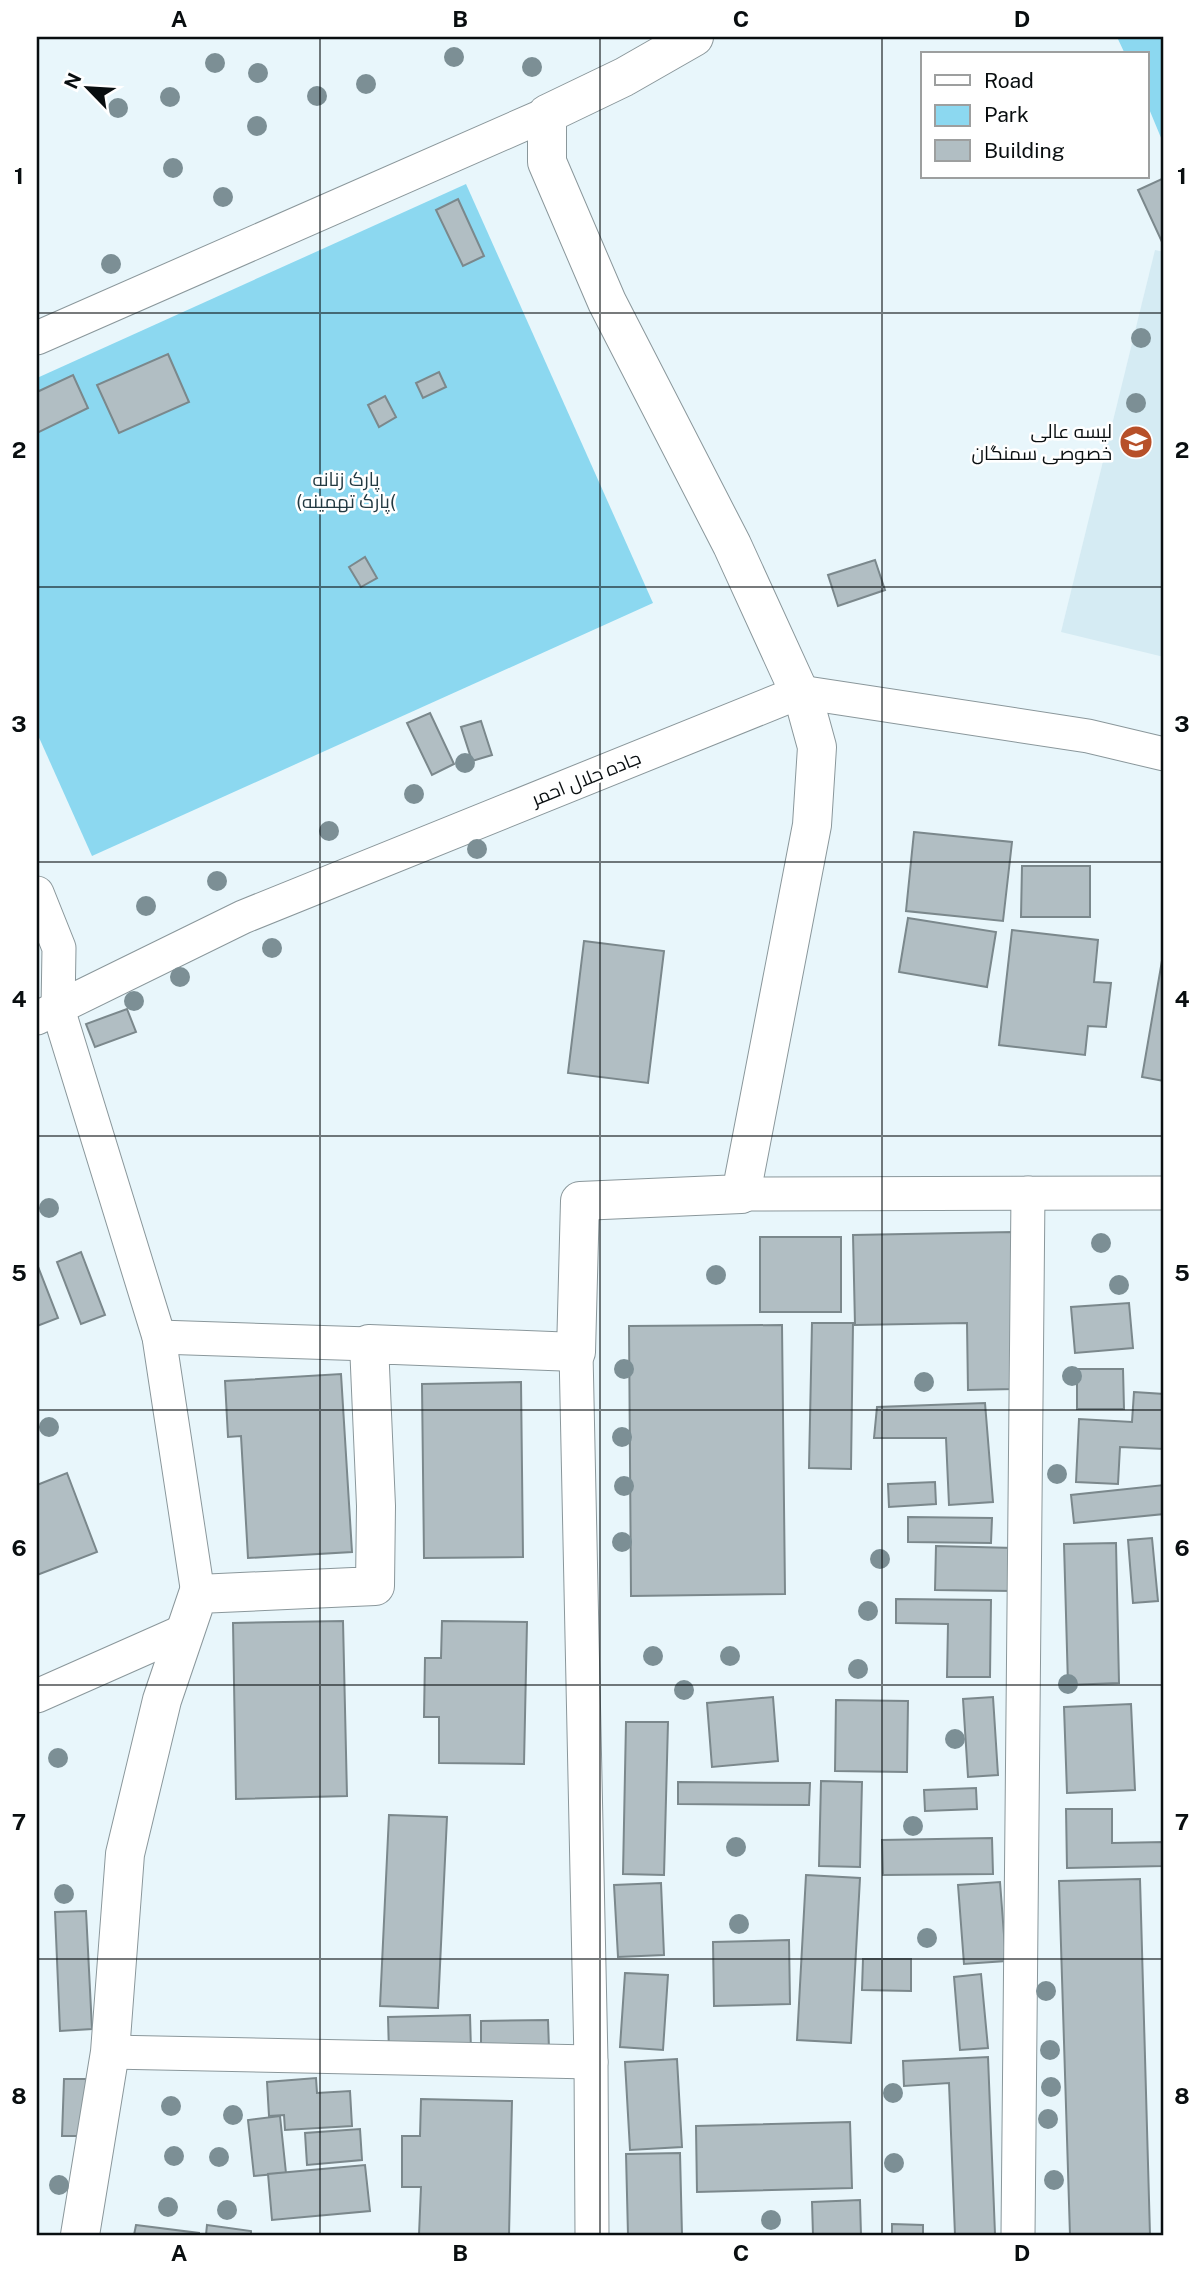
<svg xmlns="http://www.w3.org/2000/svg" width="1201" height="2272" font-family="'Public Sans',Cairo,sans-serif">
	<rect width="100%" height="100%" fill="#e8f6fb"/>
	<polygon fill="#d5ebf3" points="1155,250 1164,252 1164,657 1061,632"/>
	<g fill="#8cd8f0">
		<polygon points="1117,37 1164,37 1164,145 1147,104 1147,54 1125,54"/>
		<polygon points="466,184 653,603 92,856 37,733 37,378"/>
	</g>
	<g fill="#b1bec3" stroke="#7b888c" stroke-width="2">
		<polygon points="1164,178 1164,241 1162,242 1138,190"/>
		<polygon points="458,199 484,256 463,266 436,210"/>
		<polygon points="168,354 189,402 119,433 97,385"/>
		<polygon points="439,372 446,387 423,398 416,383"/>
		<polygon points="73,375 88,408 37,433 37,392"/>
		<polygon points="385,396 396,417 379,427 368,405"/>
		<polygon points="365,557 377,578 361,587 349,567"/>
		<polygon points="875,560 885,590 838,606 828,575"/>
		<polygon points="430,713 454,764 432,775 407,723"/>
		<polygon points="481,721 492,755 472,761 461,727"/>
		<polygon points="914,832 1012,842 1003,921 906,911"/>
		<polygon points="1022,866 1090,866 1090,917 1021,917"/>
		<polygon points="908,918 996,932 987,987 899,972"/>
		<polygon points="1012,930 1098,940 1094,982 1111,983 1106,1027 1088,1026 1085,1055 999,1045"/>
		<polygon points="584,941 664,951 648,1083 568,1073"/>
		<polygon points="1164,949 1164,1081 1142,1077"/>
		<polygon points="127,1009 136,1032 95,1047 86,1024"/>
		<polygon points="1012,1232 1014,1389 968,1390 967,1323 855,1325 853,1235"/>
		<rect x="760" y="1237" width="81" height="75"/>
		<polygon points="81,1252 105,1315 81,1324 57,1262"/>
		<polygon points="37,1264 58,1318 37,1326"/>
		<polygon points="1129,1303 1133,1348 1075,1353 1071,1307"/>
		<polygon points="812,1323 853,1323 851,1469 809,1468"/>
		<polygon points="782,1325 785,1594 631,1596 629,1326"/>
		<polygon points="1077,1369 1123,1369 1124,1409 1077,1409"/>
		<polygon points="341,1374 352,1552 248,1558 241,1436 228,1437 225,1381"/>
		<polygon points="521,1382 523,1557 424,1558 422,1384"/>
		<polygon points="1134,1392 1164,1394 1164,1449 1120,1447 1118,1484 1076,1482 1079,1419 1132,1422"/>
		<polygon points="985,1403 993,1502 949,1505 946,1438 874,1438 877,1407"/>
		<polygon points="67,1473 97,1552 37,1575 37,1485"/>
		<polygon points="935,1482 936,1504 889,1507 888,1484"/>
		<polygon points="1164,1485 1164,1514 1074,1523 1071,1495"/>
		<polygon points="908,1517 992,1518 991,1543 908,1542"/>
		<polygon points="1152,1538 1158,1601 1133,1603 1128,1540"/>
		<polygon points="1116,1543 1119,1683 1068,1685 1064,1544"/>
		<polygon points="936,1546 1014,1548 1013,1591 935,1590"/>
		<polygon points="896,1599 991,1600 990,1677 947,1677 948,1624 896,1623"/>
		<polygon points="343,1621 347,1796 236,1799 233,1623"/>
		<polygon points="442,1621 527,1622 524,1764 439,1763 439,1717 424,1717 425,1658 441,1658"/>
		<polygon points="773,1697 778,1761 712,1767 707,1703"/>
		<polygon points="993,1697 998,1775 968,1777 963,1699"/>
		<polygon points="836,1700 908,1701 907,1772 835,1771"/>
		<polygon points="1131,1704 1135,1790 1067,1793 1064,1707"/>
		<polygon points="626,1722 668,1722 664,1875 623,1874"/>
		<polygon points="821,1781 862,1782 860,1867 819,1866"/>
		<polygon points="678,1782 810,1783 809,1805 678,1804"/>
		<polygon points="976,1788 977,1809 925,1811 924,1790"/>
		<polygon points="1066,1809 1112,1809 1112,1843 1164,1842 1164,1866 1067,1868"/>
		<polygon points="389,1815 447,1817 438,2008 380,2006"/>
		<polygon points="992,1838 993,1874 883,1875 882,1840"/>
		<polygon points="806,1875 860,1878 851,2043 797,2040"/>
		<polygon points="1140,1879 1150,2235 1070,2235 1059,1881"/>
		<polygon points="1000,1882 1006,1961 964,1964 958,1885"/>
		<polygon points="661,1883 664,1955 618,1957 614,1885"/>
		<polygon points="86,1911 92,2029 60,2031 55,1912"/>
		<polygon points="789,1940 790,2004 714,2006 713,1942"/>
		<polygon points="863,1959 911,1959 911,1991 862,1990"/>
		<polygon points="625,1973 668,1975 663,2050 620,2047"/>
		<polygon points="981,1974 988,2048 960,2050 954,1977"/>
		<polygon points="470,2015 471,2051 389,2053 388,2017"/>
		<polygon points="548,2020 549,2049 481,2050 481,2021"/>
		<polygon points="988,2057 995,2234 955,2235 949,2083 904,2086 903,2061"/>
		<polygon points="677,2059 682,2147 630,2150 625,2062"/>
		<polygon points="316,2078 317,2093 350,2091 352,2126 285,2130 284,2115 269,2116 267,2082"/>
		<polygon points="64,2079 90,2079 88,2136 62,2136"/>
		<polygon points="421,2099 512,2101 509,2235 419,2235 421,2187 402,2187 402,2136 420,2136"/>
		<polygon points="280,2116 286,2173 254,2176 248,2120"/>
		<polygon points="850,2122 852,2188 697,2192 696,2126"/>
		<polygon points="360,2129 362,2160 307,2165 305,2133"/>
		<polygon points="680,2153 682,2235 628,2235 626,2154"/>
		<polygon points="365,2165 370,2211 272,2220 268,2174"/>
		<polygon points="860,2200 861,2235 813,2235 812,2202"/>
		<polygon points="892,2224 923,2225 923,2235 892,2235"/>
		<polygon points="136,2225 199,2233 199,2235 134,2235"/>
		<polygon points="207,2225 251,2231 251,2235 206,2235"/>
	</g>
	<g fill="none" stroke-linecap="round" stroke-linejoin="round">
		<defs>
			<g id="minor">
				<polyline points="37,338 547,114"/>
				<polyline points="37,893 59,948 58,1009 159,1337 198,1594"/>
				<polyline points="37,1018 243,917 800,692 1088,736 1164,754"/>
				<polyline points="741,1194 1164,1193"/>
				<polyline points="159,1337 369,1344"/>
				<polyline points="576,1352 591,2062 592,2235"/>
				<polyline points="37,1696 186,1630"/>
				<polyline points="110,2052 591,2062"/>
				<polyline points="1018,2235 1028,1193"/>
			</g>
			<polyline id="tertiary" points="80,2235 110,2052 125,1854 162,1700 198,1594 375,1586 376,1506 369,1344 576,1352 580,1201 741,1194 812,825 817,747 806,707 732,545 607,302 547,162 547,114 624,77 694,37"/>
		</defs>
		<use href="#minor" stroke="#8a979b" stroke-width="35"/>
		<use href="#tertiary" stroke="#8a979b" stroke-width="40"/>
		<use href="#minor" stroke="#fff" stroke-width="33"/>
		<use href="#tertiary" stroke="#fff" stroke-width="38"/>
	</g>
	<g fill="#7c8f95">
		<circle cx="454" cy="57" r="10"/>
		<circle cx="215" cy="63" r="10"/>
		<circle cx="532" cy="67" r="10"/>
		<circle cx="258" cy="73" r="10"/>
		<circle cx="366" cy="84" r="10"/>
		<circle cx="317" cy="96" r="10"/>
		<circle cx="170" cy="97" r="10"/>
		<circle cx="118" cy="108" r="10"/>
		<circle cx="257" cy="126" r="10"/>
		<circle cx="173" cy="168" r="10"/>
		<circle cx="223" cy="197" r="10"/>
		<circle cx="111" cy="264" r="10"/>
		<circle cx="1141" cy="338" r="10"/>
		<circle cx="1136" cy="403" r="10"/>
		<circle cx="465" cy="763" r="10"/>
		<circle cx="414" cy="794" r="10"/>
		<circle cx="329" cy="831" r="10"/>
		<circle cx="477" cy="849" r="10"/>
		<circle cx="217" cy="881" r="10"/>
		<circle cx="146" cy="906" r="10"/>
		<circle cx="272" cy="948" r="10"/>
		<circle cx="180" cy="977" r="10"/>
		<circle cx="134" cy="1001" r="10"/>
		<circle cx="49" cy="1208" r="10"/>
		<circle cx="1101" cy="1243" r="10"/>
		<circle cx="716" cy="1275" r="10"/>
		<circle cx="1119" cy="1285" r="10"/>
		<circle cx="624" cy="1369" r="10"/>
		<circle cx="1072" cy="1376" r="10"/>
		<circle cx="924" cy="1382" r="10"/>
		<circle cx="49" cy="1427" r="10"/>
		<circle cx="622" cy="1437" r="10"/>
		<circle cx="1057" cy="1474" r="10"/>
		<circle cx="624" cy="1486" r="10"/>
		<circle cx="622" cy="1542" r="10"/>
		<circle cx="880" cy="1559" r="10"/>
		<circle cx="868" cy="1611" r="10"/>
		<circle cx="653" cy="1656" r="10"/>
		<circle cx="730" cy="1656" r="10"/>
		<circle cx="858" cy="1669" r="10"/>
		<circle cx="1068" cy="1684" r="10"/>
		<circle cx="684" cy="1690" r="10"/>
		<circle cx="955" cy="1739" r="10"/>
		<circle cx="58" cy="1758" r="10"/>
		<circle cx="913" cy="1826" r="10"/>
		<circle cx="736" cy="1847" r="10"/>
		<circle cx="64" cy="1894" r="10"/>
		<circle cx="739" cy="1924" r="10"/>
		<circle cx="927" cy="1938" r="10"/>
		<circle cx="1046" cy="1991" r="10"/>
		<circle cx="1050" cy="2050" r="10"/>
		<circle cx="1051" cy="2087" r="10"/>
		<circle cx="893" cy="2093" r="10"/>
		<circle cx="171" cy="2106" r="10"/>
		<circle cx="233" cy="2115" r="10"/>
		<circle cx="1048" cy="2119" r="10"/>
		<circle cx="174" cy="2156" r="10"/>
		<circle cx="219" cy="2157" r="10"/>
		<circle cx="894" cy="2163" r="10"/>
		<circle cx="1054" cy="2180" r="10"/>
		<circle cx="59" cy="2185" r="10"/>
		<circle cx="168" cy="2207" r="10"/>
		<circle cx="227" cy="2210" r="10"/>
		<circle cx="771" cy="2220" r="10"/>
	</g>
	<path fill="none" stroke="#090e10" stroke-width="2" stroke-opacity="0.55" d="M320,37V2235M600,37V2235M882,37V2235M37,313H1164M37,587H1164M37,862H1164M37,1136H1164M37,1410H1164M37,1685H1164M37,1959H1164"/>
	<defs>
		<symbol id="school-disc" viewBox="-11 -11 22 22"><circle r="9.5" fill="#b75029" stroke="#fff"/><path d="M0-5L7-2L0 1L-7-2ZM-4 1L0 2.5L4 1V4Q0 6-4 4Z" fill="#fff"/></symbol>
	</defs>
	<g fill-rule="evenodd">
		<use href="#school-disc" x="1117" y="423" width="38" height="38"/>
	</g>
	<g text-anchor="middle" stroke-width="5" stroke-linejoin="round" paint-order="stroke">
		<g font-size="19" fill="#090e10" stroke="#fff" text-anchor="end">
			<text x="1112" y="438">لیسه عالی<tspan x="1112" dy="22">خصوصی سمنگان</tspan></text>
		</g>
		<g font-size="19" fill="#233a42" stroke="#fff">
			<text x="346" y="486">پارک زنانه<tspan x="346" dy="22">(پارک تهمینه(</tspan></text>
		</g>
		<g font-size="19" fill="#090e10" stroke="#fff">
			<text transform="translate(586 778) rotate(-22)" y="7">جاده حلال احمر</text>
		</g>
	</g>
	<rect width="1201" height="2272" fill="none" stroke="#ffffff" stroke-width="77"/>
	<rect x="921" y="52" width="228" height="126" fill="#ffffff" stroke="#9d9f9f" stroke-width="2"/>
	<rect x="935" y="75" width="35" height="10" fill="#ffffff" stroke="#9d9f9f" stroke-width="2"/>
	<text x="984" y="88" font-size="21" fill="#090e10">Road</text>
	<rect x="935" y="105" width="35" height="21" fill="#8cd8f0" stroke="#9d9f9f" stroke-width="2"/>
	<text x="984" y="122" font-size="21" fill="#090e10">Park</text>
	<rect x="935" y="140" width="35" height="21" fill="#b1bec3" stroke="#9d9f9f" stroke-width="2"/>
	<text x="984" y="158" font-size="21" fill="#090e10">Building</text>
	<g transform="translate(88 88) rotate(295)" stroke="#ffffff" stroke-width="5" paint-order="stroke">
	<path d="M0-5L12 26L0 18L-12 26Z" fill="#090e10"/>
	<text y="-10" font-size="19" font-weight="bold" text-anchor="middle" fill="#090e10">N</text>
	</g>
	<rect x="38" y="38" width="1124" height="2196" fill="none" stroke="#090e10" stroke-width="2.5"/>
	<g font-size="23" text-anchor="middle" font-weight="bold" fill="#090e10">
		<text x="179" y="27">A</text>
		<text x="460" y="27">B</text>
		<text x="741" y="27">C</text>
		<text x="1022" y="27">D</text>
		<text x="19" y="184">1</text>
		<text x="1182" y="184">1</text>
		<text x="19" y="458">2</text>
		<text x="1182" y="458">2</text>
		<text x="19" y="732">3</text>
		<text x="1182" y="732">3</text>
		<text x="19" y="1007">4</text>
		<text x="1182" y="1007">4</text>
		<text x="19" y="1281">5</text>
		<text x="1182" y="1281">5</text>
		<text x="19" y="1556">6</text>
		<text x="1182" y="1556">6</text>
		<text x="19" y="1830">7</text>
		<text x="1182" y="1830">7</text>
		<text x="19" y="2104">8</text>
		<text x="1182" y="2104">8</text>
		<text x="179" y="2261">A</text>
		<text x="460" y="2261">B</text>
		<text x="741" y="2261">C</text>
		<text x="1022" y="2261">D</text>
	</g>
</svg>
